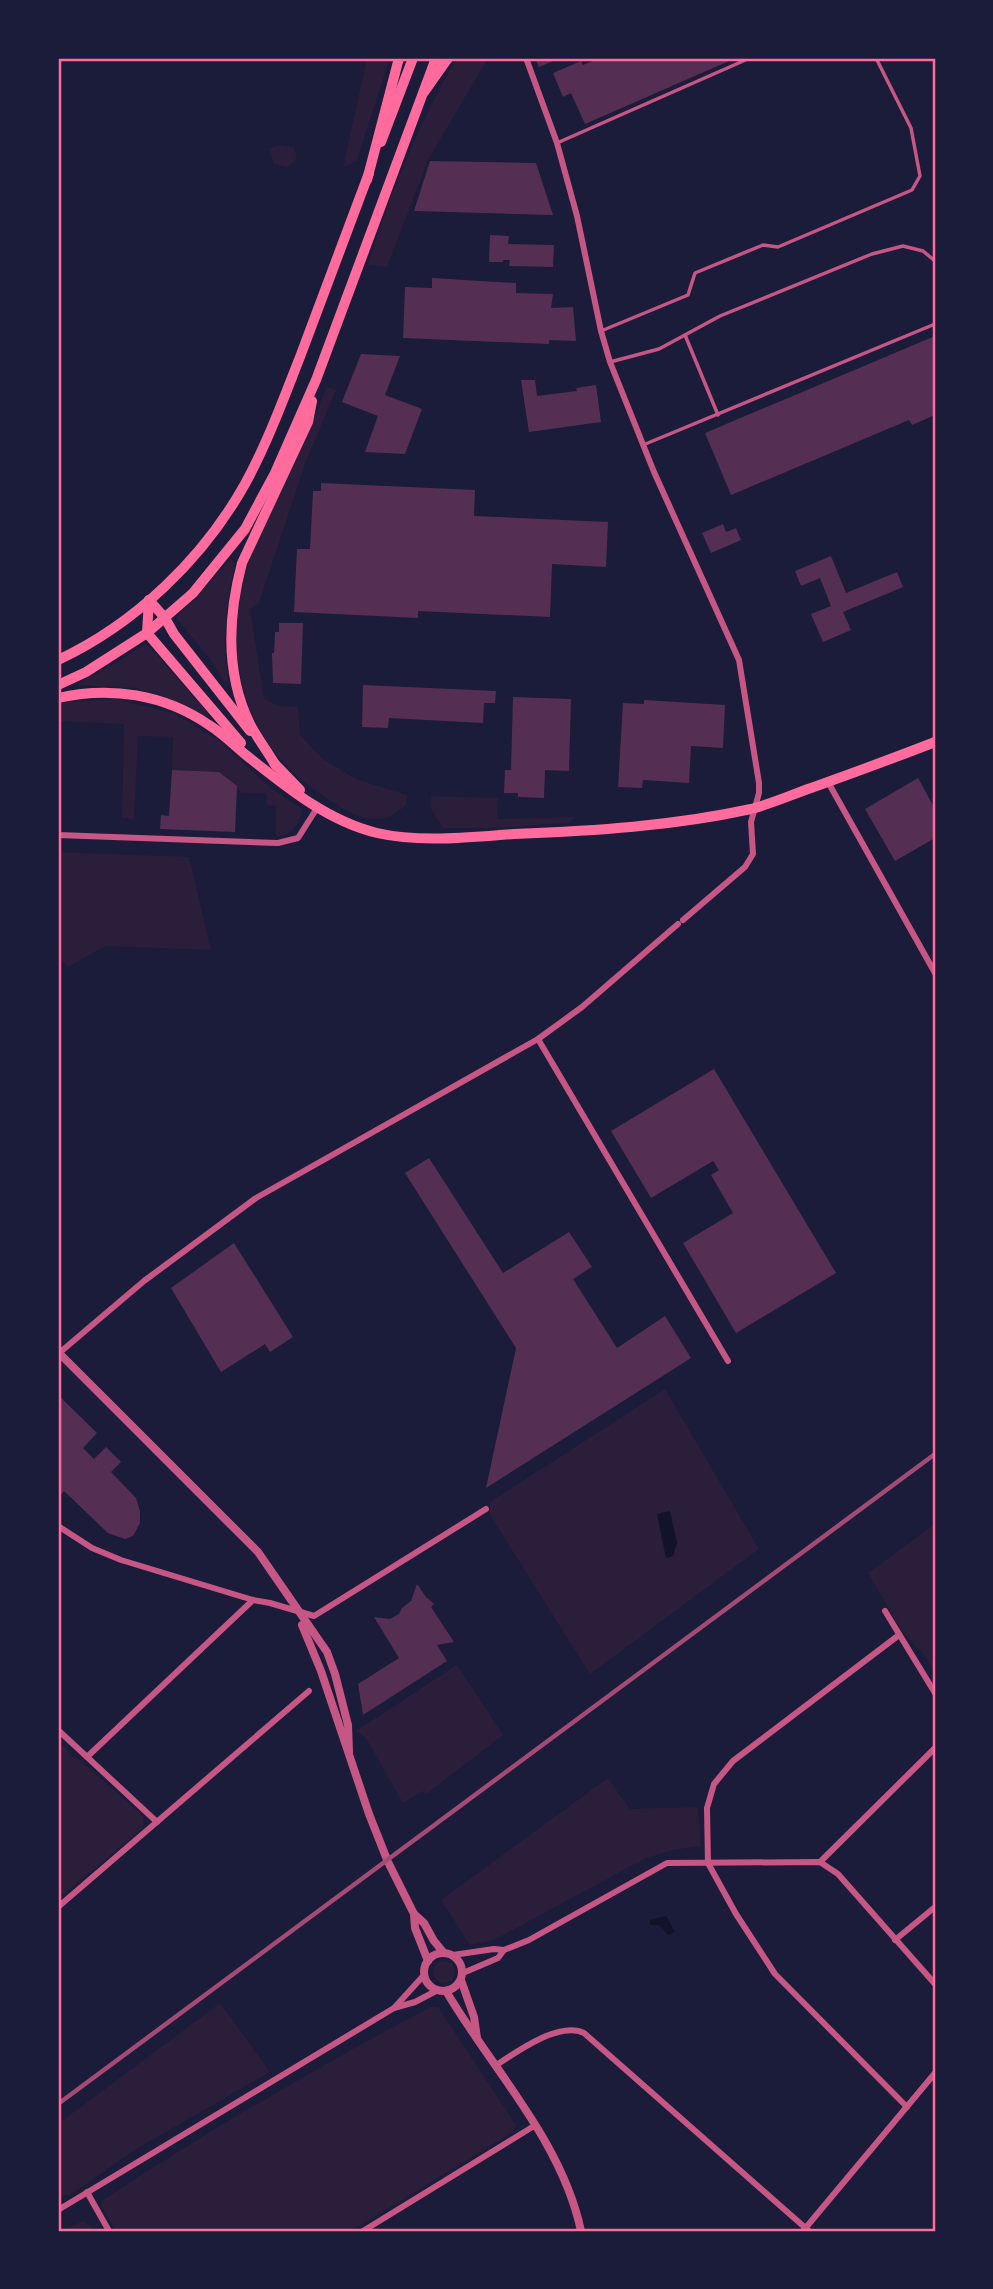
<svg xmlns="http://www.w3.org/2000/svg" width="993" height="2289" font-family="'PT Sans Narrow',sans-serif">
	<rect width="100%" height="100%" fill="#1b1b3a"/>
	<g fill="#2a1e3b">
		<polygon points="367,58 390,58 357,160 343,168"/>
		<path d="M457,58H488L428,160L387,267L368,265C390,193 419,122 457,58Z"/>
		<polygon points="280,145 294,147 297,159 288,167 274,164 269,148"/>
		<path d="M327,387L336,390L306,461L259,603L250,609L264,698L276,705L298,707L300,735L323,759L356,779L407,795L406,805C380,830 358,818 331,801C238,745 219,650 252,551C260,525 275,504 287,480C301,450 314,418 327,387Z"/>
		<path d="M231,559L235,563C226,604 222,640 228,682L225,683L211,660L176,618Z"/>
		<polygon points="146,643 209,714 205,717 166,697 135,688 75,685 119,661"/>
		<path d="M115,699L174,713L221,742L267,785L302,809C300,823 291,837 276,836V806L267,805L266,793H242L219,772L172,770L173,737L138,736L134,819L122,818L124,724L58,721V703Z"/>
		<polygon points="431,796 498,798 497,819 574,817 570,822 505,828 443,828 430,807"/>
		<polygon points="58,852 189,857 211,950 105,946 68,967 58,956"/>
		<polygon points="665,1389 759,1549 590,1674 490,1515 490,1502"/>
		<polygon points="935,1524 935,1674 925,1656 902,1631 868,1573"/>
		<polygon points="457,1665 503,1735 426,1794 423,1791 403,1803 366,1738 356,1731"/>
		<polygon points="58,1741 69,1751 68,1753 73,1758 75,1756 143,1816 143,1828 58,1899"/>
		<polygon points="608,1778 630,1809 698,1807 701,1846 673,1850 646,1858 494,1940 470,1945 441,1900"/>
		<circle cx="444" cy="1972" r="11"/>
		<polygon points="220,2003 270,2072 133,2151 68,2197 65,2194 58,2199 58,2124"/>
		<path d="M430,2007H438L516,2125L513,2132L351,2231H116L101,2206L103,2200C209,2130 318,2067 430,2007Z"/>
		<polygon points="83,2221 95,2231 61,2231"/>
	</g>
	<g fill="#12122b">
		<polygon points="670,1511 677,1543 673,1556 666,1558 657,1514"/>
		<polygon points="666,1916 675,1932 668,1935 659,1925 650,1925 650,1920"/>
	</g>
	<g fill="#542f53">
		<polygon points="535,58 560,58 539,67"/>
		<polygon points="600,58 736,58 585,124 571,93 563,97 553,73 581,61 583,65"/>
		<polygon points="430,161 536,163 553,215 414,211"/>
		<polygon points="490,235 509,236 508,244 554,245 553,267 509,266 510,260 503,260 503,262 489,262"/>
		<polygon points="432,278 516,283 516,293 553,294 551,308 573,307 576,341 549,340 549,344 403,338 405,287 432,288"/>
		<polygon points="935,336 935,415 912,425 909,420 731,495 705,433"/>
		<polygon points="361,354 400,356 385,395 422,409 405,454 365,452 378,416 342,402"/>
		<polygon points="521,380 535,380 537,396 577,391 576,388 596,385 601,422 529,432"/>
		<polygon points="321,483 475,490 474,516 608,522 606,567 552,564 550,617 418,611 418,618 294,612 297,549 310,549 313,491 321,491"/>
		<polygon points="723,524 726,532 736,528 741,540 711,553 702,533"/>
		<polygon points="831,556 846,593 897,572 903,587 843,612 851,630 823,642 811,614 831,606 820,578 801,586 795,571"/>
		<polygon points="279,623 303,623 301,684 273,683 272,653 274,653 275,632 279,632"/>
		<polygon points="363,685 496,691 495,703 484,703 483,723 389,718 388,728 362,727"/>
		<polygon points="513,697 571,699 569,771 545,770 544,798 518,797 518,793 504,793 505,770 511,770"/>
		<polygon points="644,700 725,705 723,748 691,746 689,783 643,780 642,788 618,787 623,703 644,704"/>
		<polygon points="172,770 219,772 237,786 235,832 160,829 161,815 169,816"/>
		<polygon points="918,778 935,809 935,838 895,861 865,809"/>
		<polygon points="714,1069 836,1273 736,1333 683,1243 733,1213 711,1175 719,1170 713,1161 651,1198 611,1131"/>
		<polygon points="429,1158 503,1273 569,1232 592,1267 573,1279 617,1348 665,1316 691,1358 486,1488 516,1348 405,1173"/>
		<polygon points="234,1243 293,1337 270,1352 265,1344 221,1372 171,1288"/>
		<polygon points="58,1395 97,1433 83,1448 94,1459 106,1447 121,1462 111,1472 136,1498 140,1511 140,1523 133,1536 125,1539 108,1533 64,1491 58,1498"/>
		<polygon points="417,1584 426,1597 434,1604 431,1607 454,1642 437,1645 447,1661 363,1715 358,1684 399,1658 374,1617 390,1619 399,1614 402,1608 411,1601"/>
	</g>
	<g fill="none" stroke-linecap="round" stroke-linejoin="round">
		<g stroke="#c65784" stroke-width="3.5">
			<polyline points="557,143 750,58"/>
			<polyline points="601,331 688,295 695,273 763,245 778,247 912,190 920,176 911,128 876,58"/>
			<polyline points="685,335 718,415"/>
			<polyline points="610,362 659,349 720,316 872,254 903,246 923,251 935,261"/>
			<polyline points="643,445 935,324"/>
		</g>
		<g stroke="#c65784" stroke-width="6">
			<polyline points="526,58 557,143 577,216 601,331 610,362 654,472 739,660 759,783 759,793 751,822 753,854 745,867 683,920"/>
			<polyline points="828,782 935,973"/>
			<polyline points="58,835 278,843 298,838 317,808"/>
			<polyline points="538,1039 728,1361"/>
			<polyline points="58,1354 144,1281 256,1198 538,1039 582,1007 678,924"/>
			<polyline points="58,1526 92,1548 121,1560 253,1600 270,1603 314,1616 486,1509"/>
			<polyline points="885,1611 935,1693"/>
			<polyline points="899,1635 733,1761 714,1784 707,1808 708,1863 736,1914 775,1974 907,2107"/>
			<polyline points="58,1730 157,1822"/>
			<polyline points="88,1756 253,1600"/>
			<polyline points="820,1862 935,1748"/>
			<polyline points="58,1907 309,1691"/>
			<polyline points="895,1940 935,1907"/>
			<polyline points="453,1955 494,1949 504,1950"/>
			<polyline points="463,1973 498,1958 504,1950 529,1940 667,1863 820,1862 838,1874 935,1984"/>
			<polyline points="395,2007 424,1975"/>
			<path d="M495,2066C516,2052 559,2021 584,2033L809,2231"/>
			<polyline points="87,2192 109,2231"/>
			<polyline points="58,2210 394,2008 415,2002 438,1990"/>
			<polyline points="363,2231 534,2126"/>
			<polyline points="803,2231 935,2073"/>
		</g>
		<g stroke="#c65784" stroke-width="8">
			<polyline points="58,1352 258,1552 327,1652 335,1674 348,1725 349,1752"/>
			<polyline points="302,1625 321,1671 369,1814 388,1862 414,1914 424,1923 434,1941 444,1953"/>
			<polyline points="414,1914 415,1928 428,1961"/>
			<circle cx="443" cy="1972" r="19"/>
			<polyline points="461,1980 474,2017 477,2038"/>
			<path d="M446,1991C492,2069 562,2141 581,2231"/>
		</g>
		<g stroke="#ff6b9d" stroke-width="10">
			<polyline points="381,142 413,58"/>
			<polyline points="149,600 165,618 174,634 250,731"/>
			<polyline points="149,600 147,633 241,743"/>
			<path d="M58,660C135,624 203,559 245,484C267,444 283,400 300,357C323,296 346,234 369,173"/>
			<polyline points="58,685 86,672 147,633 193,593 245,529 275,473 316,380 436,58"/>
			<path d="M58,698C110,686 164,694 209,725C222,733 234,745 246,755C285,786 327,821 377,833C421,843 470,837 514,834C594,831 673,826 751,809C771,804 791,795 811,788C853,773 894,758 935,742"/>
			<polyline points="274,763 300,790"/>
			<path d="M276,766C268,752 257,738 250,724C225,673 228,616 242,563L308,422L312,401"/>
		</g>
		<g stroke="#ff6b9d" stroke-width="10">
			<polyline points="424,92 448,58"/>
			<polyline points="367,180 399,58"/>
		</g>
		<polyline stroke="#a44b75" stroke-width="4.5" points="58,2104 935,1454"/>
	</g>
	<rect width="993" height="2289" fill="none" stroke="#1b1b3a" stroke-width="119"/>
	<rect x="60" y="60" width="874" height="2170" fill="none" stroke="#ff6b9d" stroke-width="2.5"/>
</svg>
